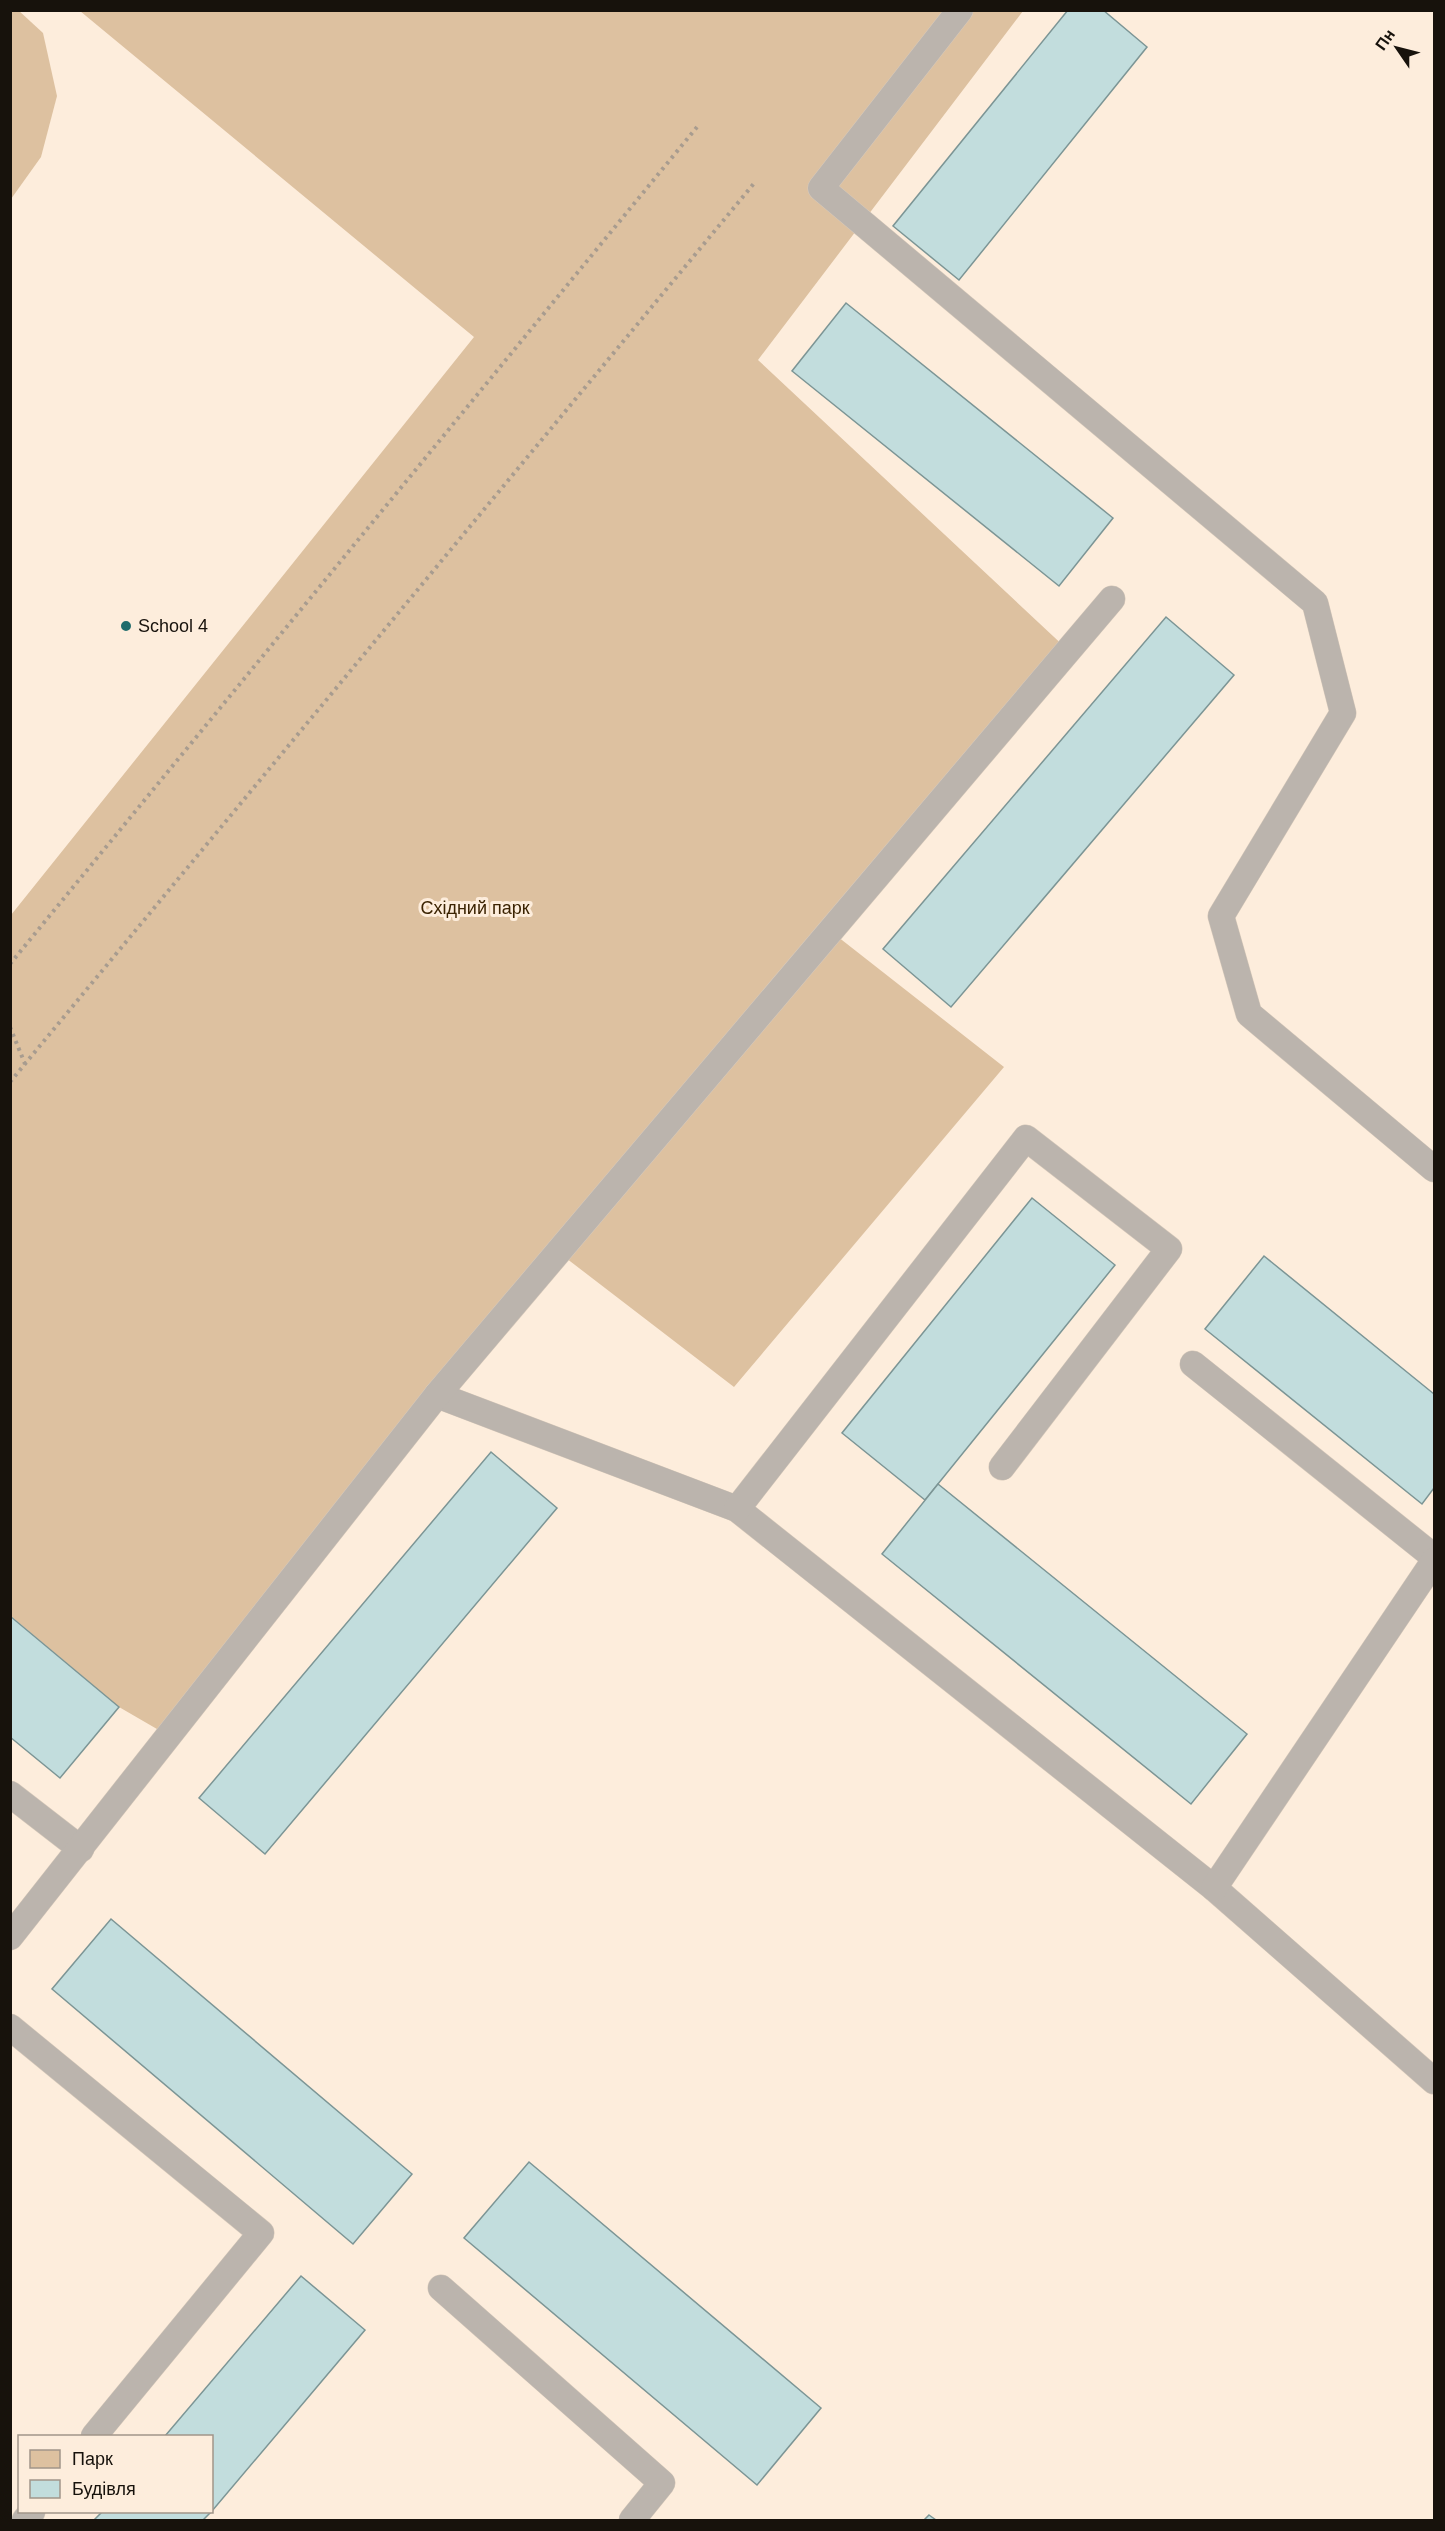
<svg xmlns="http://www.w3.org/2000/svg" width="1445" height="2531" font-family="Helvetica,sans-serif">
	<rect width="100%" height="100%" fill="#fdeddc"/>
	<g fill="#ddc1a0">
		<polygon points="18,10 43,33 57,96 41,157 11,199 10,11"/>
		<polygon points="80,11 1023,11 758,360 1069,651 833,933 1004,1067 734,1387 562,1255 169,1736 119,1707 11,1616 11,915 474,337"/>
	</g>
	<g fill="#c2dddd" stroke="#7c9595" stroke-width="1.5">
		<polygon points="1068,10 1103,10 1147,47 959,280 893,226"/>
		<polygon points="846,303 1113,518 1059,586 792,371"/>
		<polygon points="1166,617 1234,675 951,1007 883,949"/>
		<polygon points="1032,1198 1115,1265 925,1500 842,1433"/>
		<polygon points="1264,1256 1434,1394 1434,1488 1422,1504 1205,1329"/>
		<polygon points="491,1452 557,1508 265,1854 199,1798"/>
		<polygon points="938,1484 1247,1734 1191,1804 882,1554"/>
		<polygon points="10,1616 119,1707 60,1778 10,1737"/>
		<polygon points="111,1919 412,2174 353,2244 52,1989"/>
		<polygon points="529,2162 821,2408 757,2485 464,2238"/>
		<polygon points="301,2276 365,2330 212,2511 212,2436 165,2436"/>
		<polygon points="102,2512 211,2512 203,2520 94,2520"/>
		<polygon points="929,2515 936,2520 924,2520"/>
	</g>
	<g fill="none" stroke-linecap="round" stroke-linejoin="round">
		<defs>
			<g id="service">
				<polyline points="960,10 821,188 1315,603 1343,713 1221,916 1249,1014 1434,1169"/>
				<polyline points="1193,1364 1434,1557"/>
				<polyline points="437,1395 737,1509 1214,1888 1434,2081"/>
				<polyline points="737,1509 1026,1138 1169,1249 1002,1467"/>
				<polyline points="10,1794 81,1849"/>
				<polyline points="1214,1888 1434,1561"/>
				<polyline points="10,1937 437,1395 1112,599"/>
				<polyline points="10,2027 261,2233 94,2436"/>
				<polyline points="441,2288 662,2483 632,2520"/>
				<polyline points="25,2520 32,2512"/>
			</g>
		</defs>
		<use href="#service" stroke="#d8cabb" stroke-width="27"/>
		<g stroke="#a89c8f" stroke-width="4" stroke-dasharray="3 4.5" stroke-linecap="butt">
			<polyline points="10,964 697,127"/>
			<polyline points="10,1027 25,1064"/>
			<polyline points="10,1082 756,181"/>
		</g>
		<use href="#service" stroke="#bbb4ad" stroke-width="26"/>
	</g>
	<circle fill="#206c6c" stroke="#fdeddc" stroke-width="2" cx="126" cy="626" r="6"/>
	<g text-anchor="middle" stroke-width="6" stroke-linejoin="round" paint-order="stroke">
		<g font-size="18" fill="#17120c" stroke="#fdeddc" text-anchor="start">
			<text x="138" y="632">School 4</text>
		</g>
		<g font-size="18" fill="#3b2302" stroke="#fdeddc">
			<text x="475" y="914">Східний парк</text>
		</g>
	</g>
	<rect width="1445" height="2531" fill="none" stroke="#17120c" stroke-width="24"/>
	<rect x="18" y="2435" width="195" height="78" fill="#fdeddc" stroke="#a19589" stroke-width="1.5"/>
	<rect x="30" y="2450" width="30" height="18" fill="#ddc1a0" stroke="#a19589" stroke-width="1.5"/>
	<text x="72" y="2465" font-size="18" fill="#17120c">Парк</text>
	<rect x="30" y="2480" width="30" height="18" fill="#c2dddd" stroke="#a19589" stroke-width="1.5"/>
	<text x="72" y="2495" font-size="18" fill="#17120c">Будівля</text>
	<g transform="translate(1397 48) rotate(305)" stroke="#fdeddc" stroke-width="4.5" paint-order="stroke">
	<path d="M0-4.5L10 22L0 15L-10 22Z" fill="#17120c"/>
	<text y="-9" font-size="16" font-weight="bold" text-anchor="middle" fill="#17120c">Пн</text>
	</g>
</svg>
